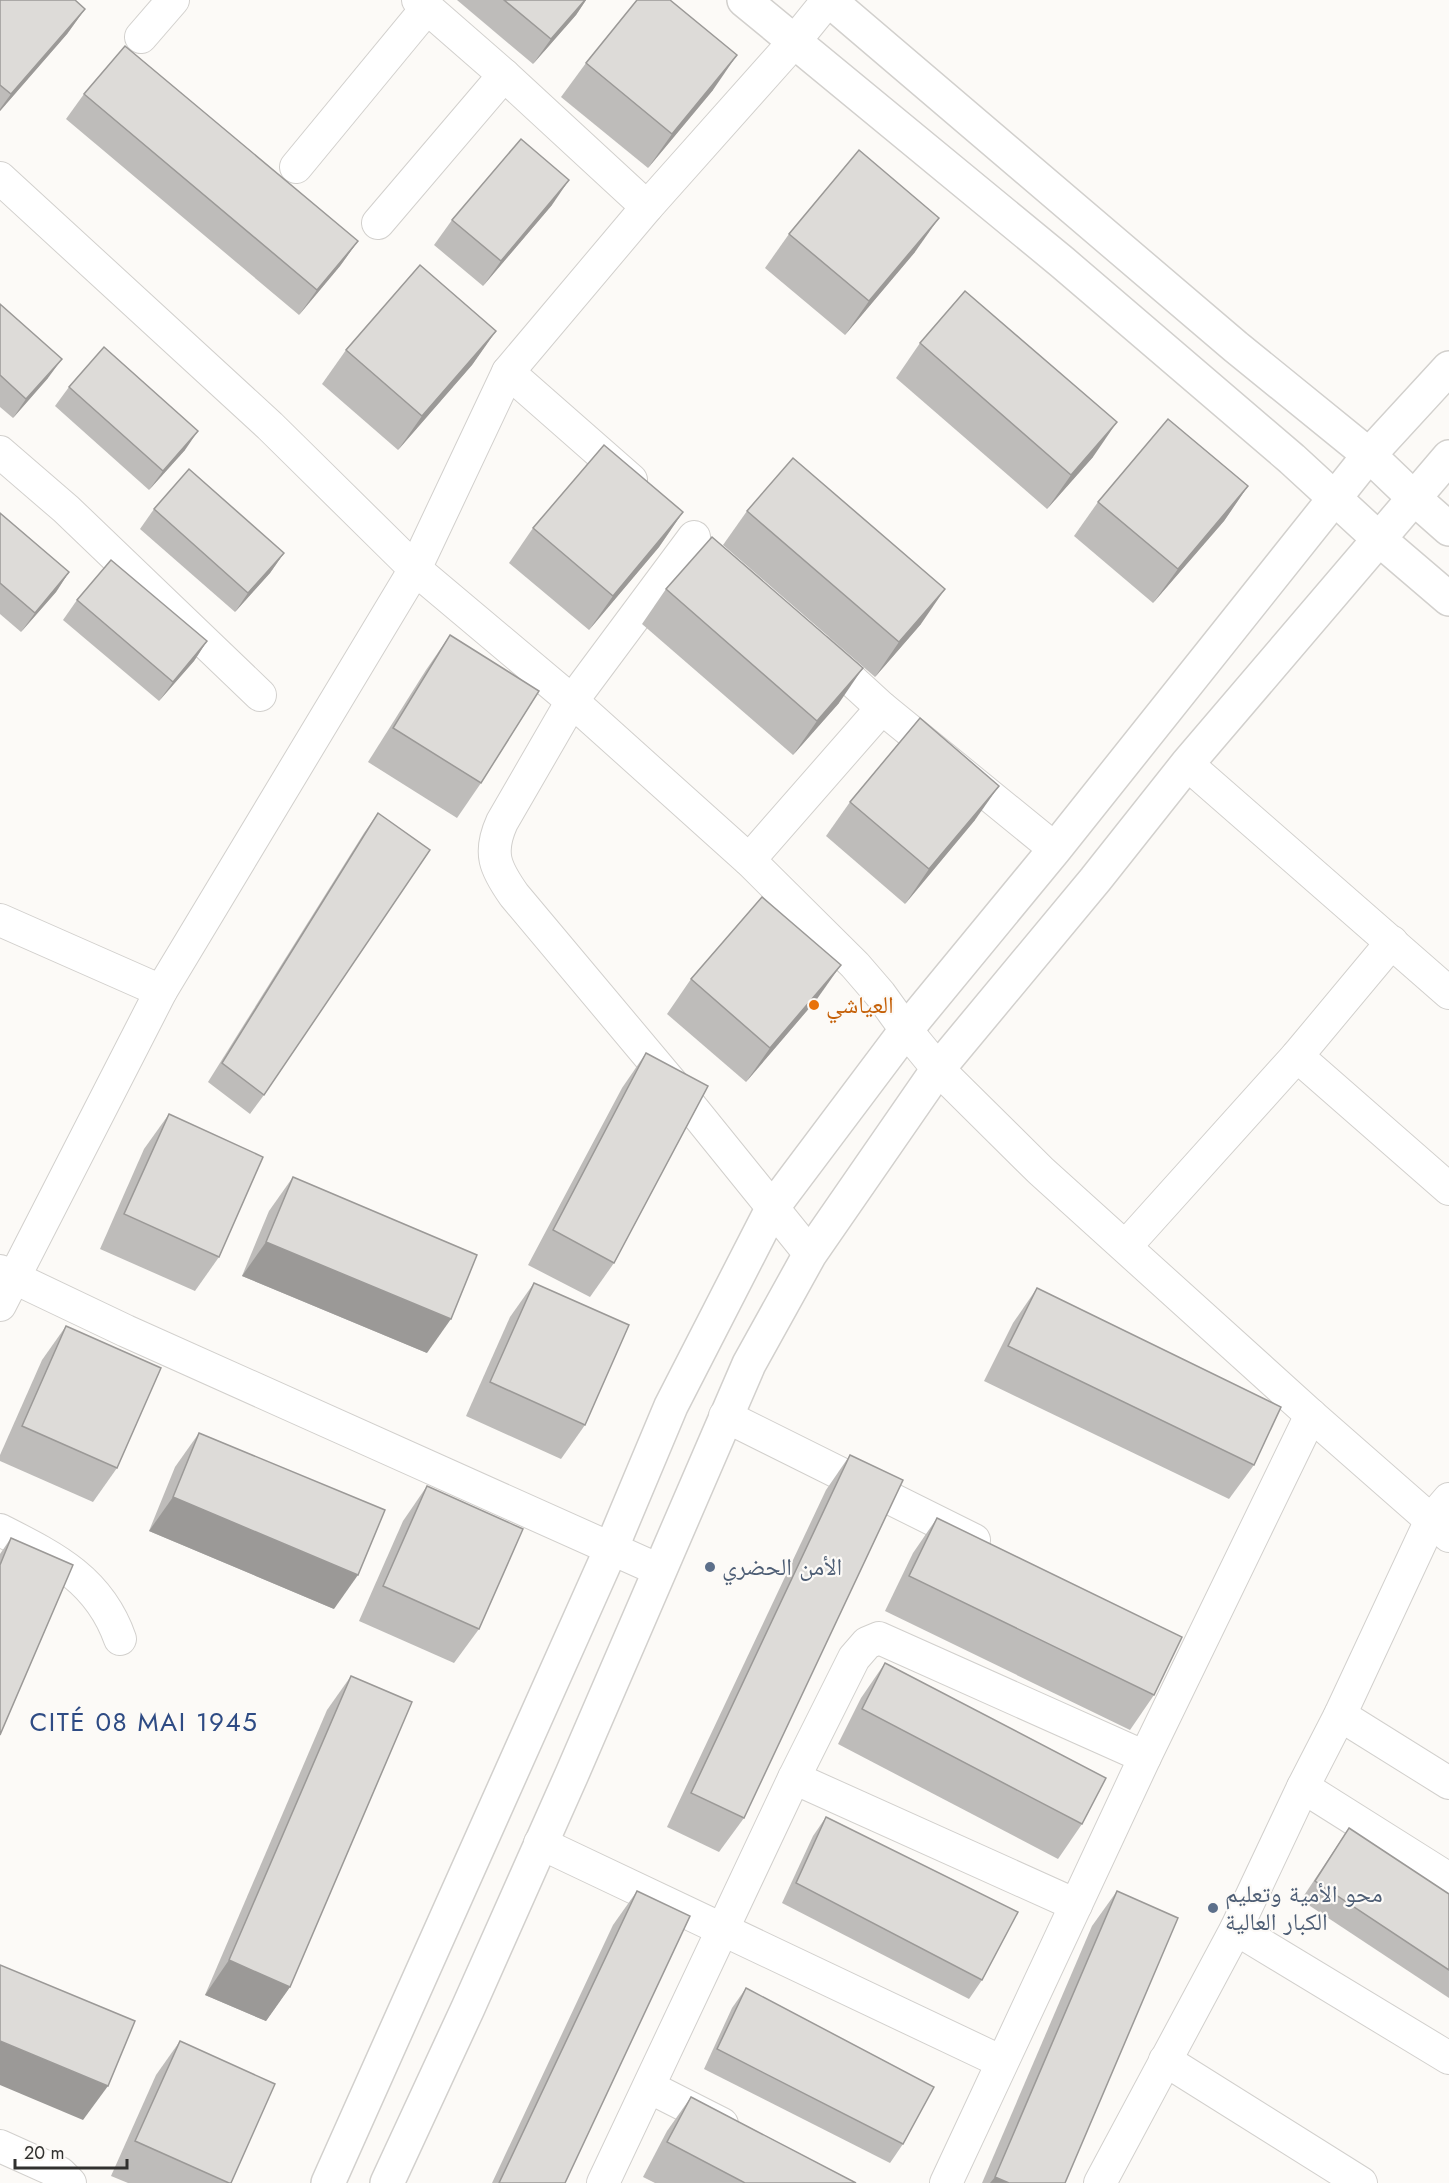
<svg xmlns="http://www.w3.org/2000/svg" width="1449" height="2183" font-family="Jost,'Noto Naskh Arabic',sans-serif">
	<rect width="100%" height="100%" fill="#fcfaf7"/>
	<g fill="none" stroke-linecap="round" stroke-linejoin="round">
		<defs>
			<g id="minor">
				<polyline points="418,0 504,75 647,207"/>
				<polyline points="141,37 173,0"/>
				<polyline points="296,167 427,8"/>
				<polyline points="0,178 270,426 415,569 572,701 749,860 855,965 880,994 906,1030 938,1069 1041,1171 1311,1415 1449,1536"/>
				<polyline points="378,223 504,75"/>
				<polyline points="508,372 631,480"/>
				<polyline points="0,452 66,509 260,695"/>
				<path d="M694,537L572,701L502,822C488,853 495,868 514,895L675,1087L810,1254"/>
				<polyline points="821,652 882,708 1055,849"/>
				<polyline points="1187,764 1449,993"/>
				<polyline points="749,860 882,708"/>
				<polyline points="0,920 161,991"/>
				<polyline points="1297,1056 1449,1189"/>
				<polyline points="1126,1246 1297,1056 1392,942"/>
				<polyline points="0,1271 126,1331 659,1570"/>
				<polyline points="0,1305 161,991 415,569 508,372 647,207 794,42 828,0"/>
				<polyline points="725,1416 974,1540"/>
				<path d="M0,1530C53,1557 99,1579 120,1639"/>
				<polyline points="1340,1715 1449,1783"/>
				<polyline points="794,1778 1076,1905"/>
				<polyline points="1303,1787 1449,1879"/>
				<polyline points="540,1843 1002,2062"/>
				<polyline points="1236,1929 1449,2058"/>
				<polyline points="1165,2060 1361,2183"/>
				<polyline points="649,2087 722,2124"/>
				<polyline points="0,2146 60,2173 70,2183"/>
				<polyline points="603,2183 794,1778 854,1658 867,1643 879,1638 1145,1757"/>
				<polyline points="946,2183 1145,1757 1311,1415"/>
				<polyline points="1100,2183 1236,1929 1303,1787 1340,1715 1431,1520 1449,1499"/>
			</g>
			<g id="tertiary">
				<polyline points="328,2183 611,1549 671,1406 773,1207 906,1030 1055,849 1369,455 1449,368"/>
				<polyline points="387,2183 468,2008 572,1774 749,1364 810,1254 938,1069 1095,880 1187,764 1449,457"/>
			</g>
			<g id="secondary">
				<polyline points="744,0 1062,262 1292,459 1380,540 1449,599"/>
				<polyline points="829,0 1236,347 1369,455 1415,499 1449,529"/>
			</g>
		</defs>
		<use href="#minor" stroke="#d2d0cd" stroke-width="34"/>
		<use href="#tertiary" stroke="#d2d0cd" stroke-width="36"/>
		<use href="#secondary" stroke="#d2d0cd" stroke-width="36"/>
		<use href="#minor" stroke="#fff" stroke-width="32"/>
		<use href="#tertiary" stroke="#fff" stroke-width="33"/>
		<use href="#secondary" stroke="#fff" stroke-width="33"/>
	</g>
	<g fill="#bebcba">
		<polygon points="0,0 85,9 67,34 0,111"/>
		<polygon points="457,0 586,0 576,15 533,64"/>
		<polygon points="586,63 713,90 648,168 561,97"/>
		<polygon points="84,94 358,241 340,266 299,315 66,119"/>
		<polygon points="552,205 483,286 434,245 452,220"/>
		<polygon points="789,234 915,252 845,335 765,268"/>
		<polygon points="0,304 48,378 13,418 0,407"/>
		<polygon points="496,331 472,365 398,450 322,384 346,350"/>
		<polygon points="920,343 1093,457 1047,509 896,378"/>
		<polygon points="69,387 185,450 149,490 55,406"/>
		<polygon points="1248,486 1224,521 1153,603 1074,536 1098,502"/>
		<polygon points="154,509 284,553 270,573 235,612 140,529"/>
		<polygon points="747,511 921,624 875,677 723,545"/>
		<polygon points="683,512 659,547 589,630 509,563 533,528"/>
		<polygon points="0,513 69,572 56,592 21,632 0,614"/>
		<polygon points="666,589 839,703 793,755 642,624"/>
		<polygon points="77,600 207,641 194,661 159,701 63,620"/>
		<polygon points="450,635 481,783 457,818 368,762 426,670"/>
		<polygon points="850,802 975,820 905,904 826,836"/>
		<polygon points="378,813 264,1095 250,1114 208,1082 364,833"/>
		<polygon points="691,979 817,999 746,1082 667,1014"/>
		<polygon points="646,1053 614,1263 590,1297 528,1265 622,1088"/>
		<polygon points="169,1114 219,1257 195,1291 100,1249 144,1149"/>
		<polygon points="293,1177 427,1353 242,1276 269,1211"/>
		<polygon points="534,1283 585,1425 561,1459 466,1416 510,1317"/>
		<polygon points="1037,1288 1254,1465 1229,1499 984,1381 1013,1323"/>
		<polygon points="66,1326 117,1468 93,1502 0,1461 0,1455 42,1360"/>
		<polygon points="199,1433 334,1609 149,1531 175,1467"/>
		<polygon points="850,1455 744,1818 719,1852 667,1827 826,1490"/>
		<polygon points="427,1486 479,1629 454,1663 359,1621 403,1521"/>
		<polygon points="937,1518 1154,1695 1130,1730 885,1611 913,1553"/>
		<polygon points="11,1538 0,1735 0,1554"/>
		<polygon points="885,1663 1082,1824 1058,1859 838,1744 861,1698"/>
		<polygon points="351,1676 290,1987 266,2021 205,1995 327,1710"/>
		<polygon points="826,1817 982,1980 969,1999 782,1903 813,1836"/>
		<polygon points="1349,1828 1449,1894 1449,1998 1301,1900"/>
		<polygon points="637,1891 565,2183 492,2183 613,1925"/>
		<polygon points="1117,1891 1065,2183 982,2183 1092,1926"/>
		<polygon points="746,1988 903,2144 890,2163 704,2069 732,2008"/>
		<polygon points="180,2041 231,2183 128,2183 111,2176 156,2075"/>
		<polygon points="691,2097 856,2183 655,2183 643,2177 667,2131"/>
	</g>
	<g fill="#9b9997">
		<polygon points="585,0 586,0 576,15 533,64 551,39"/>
		<polygon points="85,9 67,34 0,111 0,109 11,94"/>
		<polygon points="737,55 713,90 648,168 672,134"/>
		<polygon points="569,180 552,205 483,286 501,261"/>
		<polygon points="939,218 915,252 845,335 869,301"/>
		<polygon points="358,241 340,266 299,315 317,290"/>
		<polygon points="496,331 472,365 398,450 422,416"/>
		<polygon points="62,359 48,378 13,418 26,399"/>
		<polygon points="1117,422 1093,457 1047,509 1071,475"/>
		<polygon points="198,431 185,450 149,490 163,471"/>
		<polygon points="1248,486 1224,521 1153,603 1178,569"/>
		<polygon points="683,512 659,547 589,630 613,596"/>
		<polygon points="284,553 270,573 235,612 248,593"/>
		<polygon points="69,572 56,592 21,632 35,613"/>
		<polygon points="945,589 921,624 875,677 899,642"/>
		<polygon points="207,641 194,661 159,701 173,682"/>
		<polygon points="863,668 839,703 793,755 817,721"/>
		<polygon points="999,786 975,820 905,904 929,869"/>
		<polygon points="841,965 817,999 746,1082 770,1048"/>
		<polygon points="266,1242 451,1319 427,1353 242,1276"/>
		<polygon points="173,1497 358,1575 334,1609 149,1531"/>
		<polygon points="229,1960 290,1987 266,2021 205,1995"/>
		<polygon points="0,2041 108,2086 83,2120 0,2085"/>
		<polygon points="995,2177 1009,2183 990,2183"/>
	</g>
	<g fill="#dddbd8" stroke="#9b9997" stroke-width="1.5">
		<polygon points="0,0 75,0 85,9 11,94 0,85"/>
		<polygon points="504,0 585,0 551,39"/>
		<polygon points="637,0 670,0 737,55 672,134 586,63"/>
		<polygon points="125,46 358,241 317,290 84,94"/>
		<polygon points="521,139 569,180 501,261 452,220"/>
		<polygon points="859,150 939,218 869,301 789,234"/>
		<polygon points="420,265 496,331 422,416 346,350"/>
		<polygon points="965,291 1117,422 1071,475 920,343"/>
		<polygon points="0,304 62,359 26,399 0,375"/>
		<polygon points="104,347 198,431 163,471 69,387"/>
		<polygon points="1168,419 1248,486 1178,569 1098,502"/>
		<polygon points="604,445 683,512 613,596 533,528"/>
		<polygon points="793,458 945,589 899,642 747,511"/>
		<polygon points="189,469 284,553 248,593 154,509"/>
		<polygon points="0,513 69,572 35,613 0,583"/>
		<polygon points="712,537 863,668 817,721 666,589"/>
		<polygon points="111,560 207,641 173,682 77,600"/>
		<polygon points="450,635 539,691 481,783 393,728"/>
		<polygon points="920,718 999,786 929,869 850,802"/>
		<polygon points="378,813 430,850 264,1095 222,1063"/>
		<polygon points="762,897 841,965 770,1048 691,979"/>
		<polygon points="646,1053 708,1086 614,1263 553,1230"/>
		<polygon points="169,1114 263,1157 219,1257 124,1214"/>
		<polygon points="293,1177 477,1255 451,1319 266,1242"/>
		<polygon points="534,1283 629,1325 585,1425 490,1382"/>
		<polygon points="1037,1288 1281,1407 1254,1465 1008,1346"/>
		<polygon points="66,1326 161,1368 117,1468 22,1426"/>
		<polygon points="199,1433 385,1510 358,1575 173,1497"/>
		<polygon points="850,1455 903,1480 744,1818 691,1793"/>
		<polygon points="427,1486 523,1529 479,1629 383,1586"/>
		<polygon points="937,1518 1182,1637 1154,1695 909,1576"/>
		<polygon points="11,1538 73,1565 0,1735 0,1565"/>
		<polygon points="885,1663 1106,1778 1082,1824 862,1709"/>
		<polygon points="351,1676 412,1702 290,1987 229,1960"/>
		<polygon points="826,1817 1018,1912 982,1980 796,1883"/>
		<polygon points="1349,1828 1449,1894 1449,1970 1315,1881"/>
		<polygon points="637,1891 690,1916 565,2183 499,2183"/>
		<polygon points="1117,1891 1178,1918 1065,2183 1009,2183 995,2177"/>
		<polygon points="0,1965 135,2021 108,2086 0,2041"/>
		<polygon points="746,1988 934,2087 903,2144 717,2049"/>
		<polygon points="180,2041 275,2084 231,2183 229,2183 135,2141"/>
		<polygon points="691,2097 856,2183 745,2183 667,2142"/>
	</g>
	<circle fill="#e8710a" stroke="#fcfaf7" stroke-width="2" cx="814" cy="1005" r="6"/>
	<g fill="#5c6f8a" stroke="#fcfaf7" stroke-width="2">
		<circle cx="710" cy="1567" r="6"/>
		<circle cx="1213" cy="1908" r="6"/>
	</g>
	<g text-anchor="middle" stroke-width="4.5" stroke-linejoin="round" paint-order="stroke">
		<g font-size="24" fill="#c56008" stroke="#fcfaf7" text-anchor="start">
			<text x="826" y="1013">العياشي</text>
		</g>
		<g font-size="24" fill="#4e5e75" stroke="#fcfaf7" text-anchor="start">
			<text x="722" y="1575">الأمن الحضري</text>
			<text x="1225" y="1902">محو الأمية وتعليم<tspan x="1225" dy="28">الكبار العالية</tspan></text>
		</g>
		<g font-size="26" letter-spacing="1.5" fill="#2e4b84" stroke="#fcfaf7">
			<text x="144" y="1731">CITÉ 08 MAI 1945</text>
		</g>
	</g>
	<path d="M15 2159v9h112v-9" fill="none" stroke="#31312f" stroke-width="3"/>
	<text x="24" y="2159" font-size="18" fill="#31312f" stroke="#fcfaf7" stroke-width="4.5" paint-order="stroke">20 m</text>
</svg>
